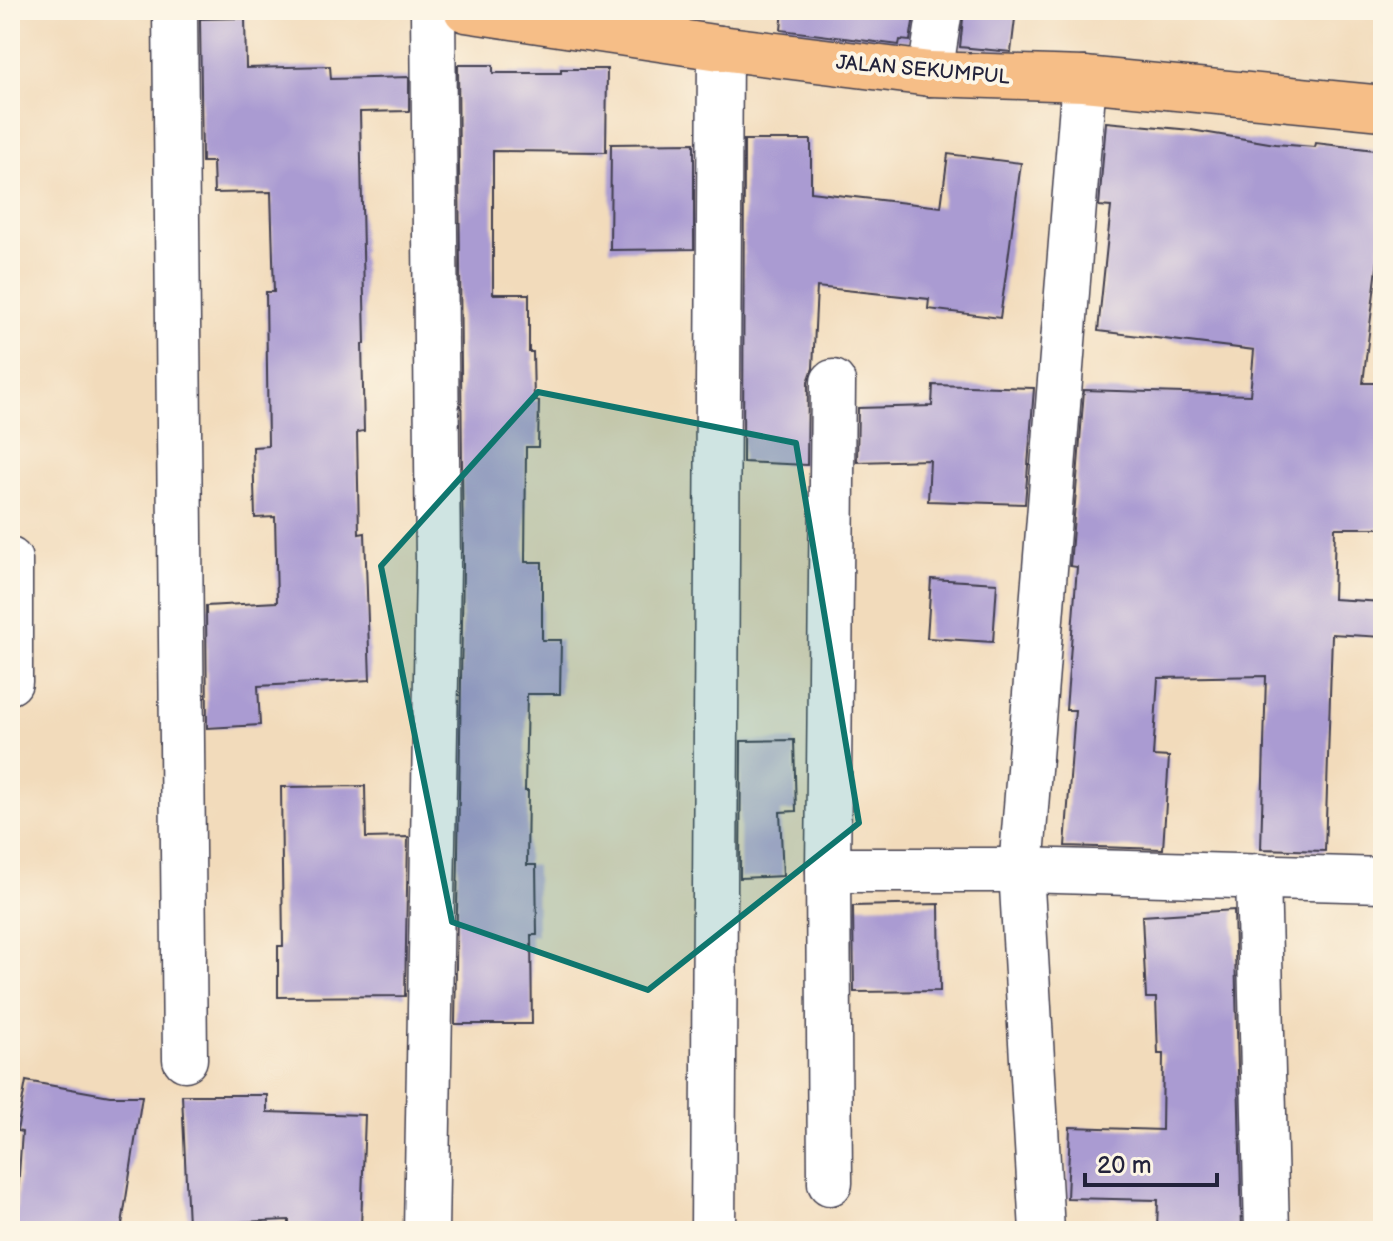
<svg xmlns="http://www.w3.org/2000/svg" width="1393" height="1241" font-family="'Balsamiq Sans',sans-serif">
	<rect width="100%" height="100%" fill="#fcf5e5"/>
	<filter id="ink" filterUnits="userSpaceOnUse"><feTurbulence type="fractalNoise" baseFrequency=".0125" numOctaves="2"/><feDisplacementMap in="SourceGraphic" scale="16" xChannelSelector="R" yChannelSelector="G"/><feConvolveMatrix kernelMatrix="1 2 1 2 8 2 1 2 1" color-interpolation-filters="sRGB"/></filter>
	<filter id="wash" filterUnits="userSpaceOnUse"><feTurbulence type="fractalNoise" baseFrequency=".006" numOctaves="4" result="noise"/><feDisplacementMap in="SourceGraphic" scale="32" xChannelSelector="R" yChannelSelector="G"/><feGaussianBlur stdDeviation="1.8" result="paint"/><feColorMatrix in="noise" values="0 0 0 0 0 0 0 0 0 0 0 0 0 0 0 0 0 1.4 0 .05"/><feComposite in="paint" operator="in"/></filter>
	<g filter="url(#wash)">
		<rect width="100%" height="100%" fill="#f2dbbb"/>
		<g id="blocks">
			<g fill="#aa9bd2">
				<polygon points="783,10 915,10 910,41 900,40 899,45 781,30"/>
				<polygon points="964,10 1016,10 1011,52 960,47"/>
				<polygon points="245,18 246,68 330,66 331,79 409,77 409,111 360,112 365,344 362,344 364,431 357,432 359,534 365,533 370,680 258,686 260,725 207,728 206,606 277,602 275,517 255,518 253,447 268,446 266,292 274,292 271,192 214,193 213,162 202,162 200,19"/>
				<polygon points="458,65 493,65 493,73 561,73 561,69 607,69 606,152 493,151 493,294 529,294 529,352 533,352 534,401 539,401 538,447 526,447 525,562 542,562 542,640 561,640 560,694 527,694 525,791 528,791 527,865 536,865 537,935 531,935 532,1024 455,1024 463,566"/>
				<polygon points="1106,122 1191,130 1275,144 1315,147 1316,143 1383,151 1383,243 1380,243 1363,383 1383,383 1383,528 1335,528 1333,599 1383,602 1383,637 1332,634 1325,851 1261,849 1266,676 1158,678 1153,756 1169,757 1163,849 1065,846 1075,710 1066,710 1077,567 1070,566 1084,390 1250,395 1254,350 1098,331 1111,207 1099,206"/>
				<polygon points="744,140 811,140 811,192 941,207 948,154 1021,163 1000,318 928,309 929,299 817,287 813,368 808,382 807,465 743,462"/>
				<polygon points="694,143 694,249 610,250 611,144"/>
				<polygon points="933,385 1034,388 1025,504 928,501 930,460 857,462 858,408 932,406"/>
				<polygon points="931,579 997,583 993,642 927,638"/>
				<polygon points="794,740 796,811 780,812 783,876 740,878 741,741"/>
				<polygon points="365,786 366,838 408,837 405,996 278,997 278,946 283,946 281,787"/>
				<polygon points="939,904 940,991 854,992 853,906"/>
				<polygon points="1234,910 1242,1231 1157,1231 1158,1200 1067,1198 1070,1127 1162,1130 1163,1054 1158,1054 1156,998 1146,998 1142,916"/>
				<polygon points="26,1081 110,1096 142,1096 121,1231 15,1231 22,1132 17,1131"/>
				<polygon points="182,1095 267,1095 267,1112 365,1115 361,1227 289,1225 289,1220 188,1224"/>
			</g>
		</g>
	</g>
	<g filter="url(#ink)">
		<use href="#blocks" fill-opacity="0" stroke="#413e4e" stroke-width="2"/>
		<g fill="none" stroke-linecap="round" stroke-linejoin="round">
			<defs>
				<g id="minor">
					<polyline points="175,10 185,1059"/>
					<polyline points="930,74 940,10"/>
					<polyline points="833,382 828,870 1021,870 1383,880"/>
					<polyline points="10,560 10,682"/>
					<polyline points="828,870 830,1183"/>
					<polyline points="1258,876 1267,1231"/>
					<polyline points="426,1231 438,566 433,10"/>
					<polyline points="713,1231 720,48"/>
					<polyline points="1042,1231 1021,870 1084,79"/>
				</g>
				<polyline id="major" points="466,10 720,48 930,74 1084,79 1383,108"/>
			</defs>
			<use href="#minor" stroke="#413e4e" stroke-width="47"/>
			<use href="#major" stroke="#413e4e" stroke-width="47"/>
			<use href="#minor" stroke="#fff" stroke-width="44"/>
			<use href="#major" stroke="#f6be87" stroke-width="44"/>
		</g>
	</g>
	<path fill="#0f766e" fill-opacity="0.2" stroke="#0f766e" stroke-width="6" stroke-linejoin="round" d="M538,392L796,443L859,823L648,990L452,922L381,566Z"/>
	<g text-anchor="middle" stroke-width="8" stroke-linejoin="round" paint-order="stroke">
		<g font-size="20" fill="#22223b" stroke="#fcf5e5">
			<text transform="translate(923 69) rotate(5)" y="7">JALAN SEKUMPUL</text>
		</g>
	</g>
	<rect width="1393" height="1241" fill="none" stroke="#fcf5e5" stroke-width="40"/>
	<path d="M1085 1173v12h132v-12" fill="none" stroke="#22223b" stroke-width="4"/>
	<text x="1097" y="1173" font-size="24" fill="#22223b" stroke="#fcf5e5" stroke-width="6" paint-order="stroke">20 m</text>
</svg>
